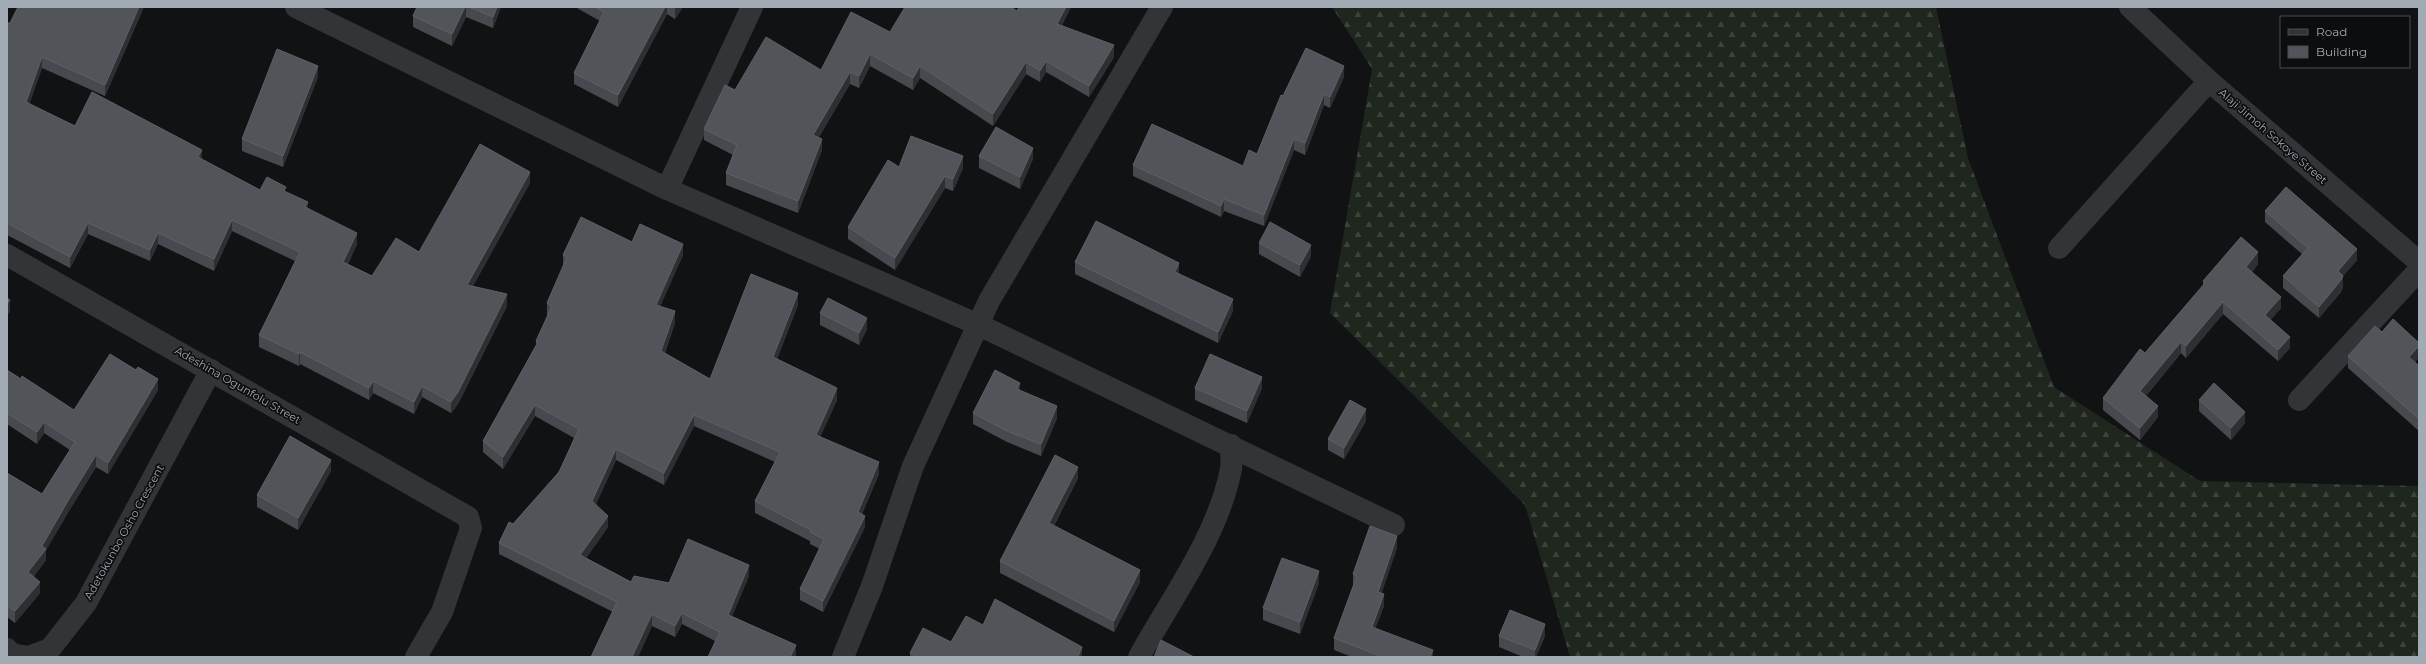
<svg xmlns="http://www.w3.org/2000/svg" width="2426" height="664" font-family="Montserrat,sans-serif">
	<defs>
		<pattern id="forest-firs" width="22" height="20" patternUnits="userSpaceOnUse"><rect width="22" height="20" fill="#1e261e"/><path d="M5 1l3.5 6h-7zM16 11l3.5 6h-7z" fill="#3c433c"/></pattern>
	</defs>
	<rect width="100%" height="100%" fill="#111213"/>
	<polygon fill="url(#forest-firs)" points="1332,7 1936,7 1968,158 2054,387 2200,481 2419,486 2419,657 1570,657 1525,505 1330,313 1372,69"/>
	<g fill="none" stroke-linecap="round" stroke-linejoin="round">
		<g stroke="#323438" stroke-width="22">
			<polyline points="296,7 667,189 979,325 1394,525"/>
			<polyline points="2130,7 2209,81 2419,262"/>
			<polyline points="667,189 752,7"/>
			<polyline points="2059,248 2209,81"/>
			<polyline points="7,255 468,517 471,528 442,612 416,657"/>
			<polyline points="2299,400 2419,270"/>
			<polyline points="7,649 12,654 28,657 50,649 86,603 211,370"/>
			<polyline points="843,657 872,586 913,466 989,301 1162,7"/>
			<path d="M1139,657C1171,599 1218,536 1231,469C1232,461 1231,452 1231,445"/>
		</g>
	</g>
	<g fill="#47494e">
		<polygon points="144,7 105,96 42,68 29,104 75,126 202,160 260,190 286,192 308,208 357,244 348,264 372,276 419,252 530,183 473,286 507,306 458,404 451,413 422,397 414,414 373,393 369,400 300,364 299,366 259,347 259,335 295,261 232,231 214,271 158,244 150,261 88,234 70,268 7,235 7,25 10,23"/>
		<polygon points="417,7 501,7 493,28 466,17 452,46 413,27 413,16"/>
		<polygon points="575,7 683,7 675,19 667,14 618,107 574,84 574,73 600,21"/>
		<polygon points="1019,7 1071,7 1062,25 1114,57 1089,97 1046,72 1040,82 1026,74 993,126 920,78 913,90 870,66 859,88 850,84 819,137 822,150 798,213 726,185 726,173 733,155 704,140 704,129 735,90 821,70 890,32 1017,11"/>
		<polygon points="318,77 283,167 242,151 242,139"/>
		<polygon points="1344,77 1330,108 1324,105 1305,155 1294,150 1264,226 1224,211 1221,217 1133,176 1133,165 1243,166 1257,154 1283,96"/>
		<polygon points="979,156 1033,159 1020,189 979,168"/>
		<polygon points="899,167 963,168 953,191 945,188 895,270 848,239 848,227"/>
		<polygon points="2265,211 2357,260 2343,276 2343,287 2341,292 2319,318 2283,288 2283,276 2302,254 2265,222"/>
		<polygon points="632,242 683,255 660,306 675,323 665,353 710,379 798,305 777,359 837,400 820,437 879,474 862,514 865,527 823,612 800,600 800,589 820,549 810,544 810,541 755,513 755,501 775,462 694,426 664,485 616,460 596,504 608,527 586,558 631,582 669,583 749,576 732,616 796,645 796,657 708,657 715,641 682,624 675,637 652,626 638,657 591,657 613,612 499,554 499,543 513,524 559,472 574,438 535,416 503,469 483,452 483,441 536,346 536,341 548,315 547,315 547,303 563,267 563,255"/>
		<polygon points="1259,243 1311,256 1300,277 1259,254"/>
		<polygon points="1075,262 1179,274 1233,311 1218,343 1075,274"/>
		<polygon points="2258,264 2252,272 2281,308 2270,320 2290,348 2278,361 2223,314 2186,358 2181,353 2146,396 2158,417 2140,440 2103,410 2103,398 2145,353 2203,286 2203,281"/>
		<polygon points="820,313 867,329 859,345 820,325"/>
		<polygon points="2382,332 2419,343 2419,357 2415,362 2419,366 2419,431 2348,368 2348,356"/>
		<polygon points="7,370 21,379 74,410 158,390 108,474 96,467 69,511 46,550 46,560 34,576 40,593 15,623 7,617 7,473 42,494 70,450 44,433 37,444 7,424"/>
		<polygon points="1195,388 1262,388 1247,423 1195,400"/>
		<polygon points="1020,391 1057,418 1041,456 1007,442 973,424 973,413"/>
		<polygon points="2199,400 2245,423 2231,440 2199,411"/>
		<polygon points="1366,421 1344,459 1328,450 1328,439"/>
		<polygon points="331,471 298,530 257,507 257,495"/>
		<polygon points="1078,478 1054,526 1140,582 1114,632 1000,573 1000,561"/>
		<polygon points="1397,548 1381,594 1384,606 1375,628 1433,657 1352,657 1334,650 1334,638 1353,586 1353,574"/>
		<polygon points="1319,583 1300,634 1263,620 1263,608"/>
		<polygon points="983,625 1082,657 910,657 910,653 951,642"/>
		<polygon points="1499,636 1545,636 1536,657 1523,657 1499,647"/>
	</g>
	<g fill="#2d2f32">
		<polygon points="139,7 144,7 105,96 105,85"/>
		<polygon points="465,7 466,7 466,17 452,46 452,34"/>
		<polygon points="497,7 501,7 493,28 493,17"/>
		<polygon points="665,7 667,7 667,14 618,107 618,95"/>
		<polygon points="676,7 683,7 675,19 675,8"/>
		<polygon points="1066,7 1071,7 1057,35 1057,24"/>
		<polygon points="1114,45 1114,57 1089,97 1089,86"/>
		<polygon points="870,54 870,66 859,88 859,76"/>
		<polygon points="42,57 42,68 26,114 26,102"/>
		<polygon points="1046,61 1046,72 1040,82 1040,71"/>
		<polygon points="1026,62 1026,74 993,126 993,114"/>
		<polygon points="318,66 318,77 283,167 283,156"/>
		<polygon points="920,66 920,78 913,90 913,78"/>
		<polygon points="1344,66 1344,77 1330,108 1330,97"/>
		<polygon points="850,72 850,84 813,147 813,135"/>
		<polygon points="1324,94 1324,105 1305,155 1305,143"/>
		<polygon points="822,139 822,150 798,213 798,201"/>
		<polygon points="1294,139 1294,150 1264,226 1264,215"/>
		<polygon points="1033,148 1033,159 1020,189 1020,177"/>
		<polygon points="202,150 202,161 198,157"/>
		<polygon points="963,156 963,168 953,191 953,179"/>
		<polygon points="530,172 530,183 467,296 467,285"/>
		<polygon points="945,176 945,188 895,270 895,258"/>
		<polygon points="1224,199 1224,211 1221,217 1221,206"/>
		<polygon points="308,202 308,214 305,207"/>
		<polygon points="232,220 232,231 214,271 214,259"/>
		<polygon points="88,223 88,234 70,268 70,257"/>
		<polygon points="158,233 158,244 150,261 150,250"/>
		<polygon points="357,233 357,244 343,273 343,262"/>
		<polygon points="683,244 683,255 656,316 656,305"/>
		<polygon points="1311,245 1311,256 1300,277 1300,265"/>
		<polygon points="2357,249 2357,260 2343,276 2343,287 2341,292 2319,318 2319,307 2338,271"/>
		<polygon points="2258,252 2258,264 2246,278 2246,267"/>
		<polygon points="1179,263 1179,275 1175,272"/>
		<polygon points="798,293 798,305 773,369 773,357"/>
		<polygon points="507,294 507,306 458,404 451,413 451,402"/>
		<polygon points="2281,297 2281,308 2265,327 2265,315"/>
		<polygon points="1233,299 1233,311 1218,343 1218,332"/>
		<polygon points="10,300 10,312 7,316 7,304"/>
		<polygon points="2223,302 2223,314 2186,358 2186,346"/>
		<polygon points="675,311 675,323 661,363 661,351"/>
		<polygon points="867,318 867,329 859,345 859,333"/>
		<polygon points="2290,337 2290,348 2278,361 2278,350"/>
		<polygon points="2181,342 2181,353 2140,403 2140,391"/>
		<polygon points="2419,346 2419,357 2409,369 2409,357"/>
		<polygon points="300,352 300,364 299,366 299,354"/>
		<polygon points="1262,377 1262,388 1247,423 1247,411"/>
		<polygon points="158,379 158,390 108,474 108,463"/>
		<polygon points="373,381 373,393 369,400 369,388"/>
		<polygon points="1020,383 1020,395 1017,389"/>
		<polygon points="422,386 422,397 414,414 414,402"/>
		<polygon points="837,388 837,400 816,446 816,435"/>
		<polygon points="535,405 535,416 503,469 503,457"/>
		<polygon points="1057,406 1057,418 1041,456 1041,444"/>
		<polygon points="2158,406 2158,417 2140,440 2140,428"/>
		<polygon points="1366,409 1366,421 1344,459 1344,448"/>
		<polygon points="2245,412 2245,423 2231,440 2231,428"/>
		<polygon points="694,415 694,426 664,485 664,473"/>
		<polygon points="44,422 44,433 37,444 37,432"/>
		<polygon points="616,449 616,460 592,513 592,501"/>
		<polygon points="96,455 96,467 69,511 46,550 46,560 28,583 28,572 42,546 69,499"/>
		<polygon points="331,460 331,471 298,530 298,518"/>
		<polygon points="879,462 879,474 858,523 858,512"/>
		<polygon points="1078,467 1078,478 1049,535 1049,523"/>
		<polygon points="608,516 608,527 580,567 580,555"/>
		<polygon points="865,516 865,527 823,612 823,601"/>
		<polygon points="1397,536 1397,548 1378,604 1378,592"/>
		<polygon points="749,565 749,576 728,626 728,615"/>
		<polygon points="1140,570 1140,582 1114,632 1114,621"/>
		<polygon points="1319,571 1319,583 1300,634 1300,622"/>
		<polygon points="40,582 40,593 15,623 15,611"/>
		<polygon points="1384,594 1384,606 1372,638 1372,627"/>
		<polygon points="682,613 682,624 675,637 675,626"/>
		<polygon points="652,614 652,626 638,657 632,657"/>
		<polygon points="1545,624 1545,636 1536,657 1535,657 1535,650"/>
		<polygon points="796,645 796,657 790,657"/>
		<polygon points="1082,647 1082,657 1078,657"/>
		<polygon points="1433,650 1433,657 1430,657"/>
	</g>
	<g fill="#515459" stroke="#5d6167">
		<polygon points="18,7 139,7 105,85 42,57 26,102 75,126 92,92 202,150 198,157 260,190 267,177 286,187 284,191 308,202 305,207 357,233 343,262 372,276 396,238 419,252 480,144 530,172 467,285 507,294 458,392 451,402 422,386 414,402 373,381 369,388 300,352 299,354 259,335 300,252 232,220 214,259 158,233 150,250 88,223 70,257 7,223 7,25 8,23 10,23"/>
		<polygon points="417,7 465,7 452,34 413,16"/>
		<polygon points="469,7 497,7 493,17"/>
		<polygon points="595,7 665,7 618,95 574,73 604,12"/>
		<polygon points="905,7 1011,7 1017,11 1019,7 1066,7 1057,24 1114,45 1089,86 1046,61 1040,71 1026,62 993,114 920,66 913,78 870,54 859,76 850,72 813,135 822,139 798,201 726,173 737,145 704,129 725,85 735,90 766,37 821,70 851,12 890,32"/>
		<polygon points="1306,48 1344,66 1330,97 1324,94 1305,143 1294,139 1264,215 1224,199 1221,206 1133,165 1152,124 1243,166 1249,150 1257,154 1281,95 1283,96"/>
		<polygon points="277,49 318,66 283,156 242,139"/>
		<polygon points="996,127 1033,148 1020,177 979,156"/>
		<polygon points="911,136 963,156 953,179 945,176 895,258 848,227 888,160 899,167"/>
		<polygon points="2286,187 2357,249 2338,271 2343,276 2341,280 2319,307 2283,276 2308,248 2265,211"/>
		<polygon points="581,217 632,242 640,224 683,244 656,305 675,311 661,351 710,379 751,274 798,293 773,357 837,388 816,435 879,462 858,512 865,516 823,601 800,589 824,539 810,532 811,530 755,501 780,452 694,415 664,473 616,449 592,501 608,516 580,555 631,582 634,576 669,583 688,539 749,565 728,615 796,645 790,657 708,657 720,632 682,613 675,626 652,614 632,657 591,657 617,602 499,543 509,522 513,524 559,472 579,429 535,405 503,457 483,441 538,342 536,341 552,306 547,303 567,257 563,255"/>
		<polygon points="1096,221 1179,263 1175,272 1233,299 1218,332 1075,262"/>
		<polygon points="1270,222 1311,245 1300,265 1259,243"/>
		<polygon points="2241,237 2258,252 2246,267 2281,297 2265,315 2290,337 2278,350 2223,302 2186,346 2181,342 2140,391 2158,406 2140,428 2103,398 2140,349 2145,353 2205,283 2203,281"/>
		<polygon points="7,298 10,300 7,304"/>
		<polygon points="828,298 867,318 859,333 820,313"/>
		<polygon points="2393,319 2419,343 2419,346 2409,357 2419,366 2419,419 2348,356 2375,326 2382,332"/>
		<polygon points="110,354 136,370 138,367 158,379 108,463 96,455 69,499 42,546 46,549 28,572 40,582 15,611 7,605 7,473 42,494 75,442 44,422 37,432 7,413 7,370 21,379 22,376 74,410"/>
		<polygon points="1210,354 1262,377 1247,411 1195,388"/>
		<polygon points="995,370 1020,383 1017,389 1057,406 1041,444 1007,431 973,413"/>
		<polygon points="2214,383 2245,412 2231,428 2199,400"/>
		<polygon points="1350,400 1366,409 1344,448 1328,439"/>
		<polygon points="290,436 331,460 298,518 257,495"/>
		<polygon points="1055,455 1078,467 1049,523 1140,570 1114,621 1000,561"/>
		<polygon points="1370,526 1397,536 1378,592 1384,594 1372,627 1433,650 1430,657 1383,657 1334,638 1357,576 1353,574"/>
		<polygon points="1282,558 1319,571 1300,622 1263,608"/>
		<polygon points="995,599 1082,647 1078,657 918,657 910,653 923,628 951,642 966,616 983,625"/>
		<polygon points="1510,610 1545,624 1535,650 1499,636"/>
		<polygon points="1161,640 1194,657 1154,657"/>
	</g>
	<g text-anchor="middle" stroke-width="3.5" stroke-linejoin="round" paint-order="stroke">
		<g font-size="11" fill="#a2aab4" stroke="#0c0d0e">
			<text transform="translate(2273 136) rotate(41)" y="4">Alaji Jimoh Sokoye Street</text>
			<text transform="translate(238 385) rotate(30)" y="4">Adeshina Ogunfolu Street</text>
			<text transform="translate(124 532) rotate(-61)" y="4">Adetokunbo Osho Crescent</text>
		</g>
	</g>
	<rect width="2426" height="664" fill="none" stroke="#a2aab4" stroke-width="16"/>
	<rect x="2280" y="16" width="130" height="52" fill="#0c0d0e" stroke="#484c50"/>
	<rect x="2288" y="29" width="20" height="6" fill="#323438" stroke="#484c50"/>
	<text x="2316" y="36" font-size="12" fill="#a2aab4">Road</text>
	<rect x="2288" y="46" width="20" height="12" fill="#515459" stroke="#484c50"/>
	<text x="2316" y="56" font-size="12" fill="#a2aab4">Building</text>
</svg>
